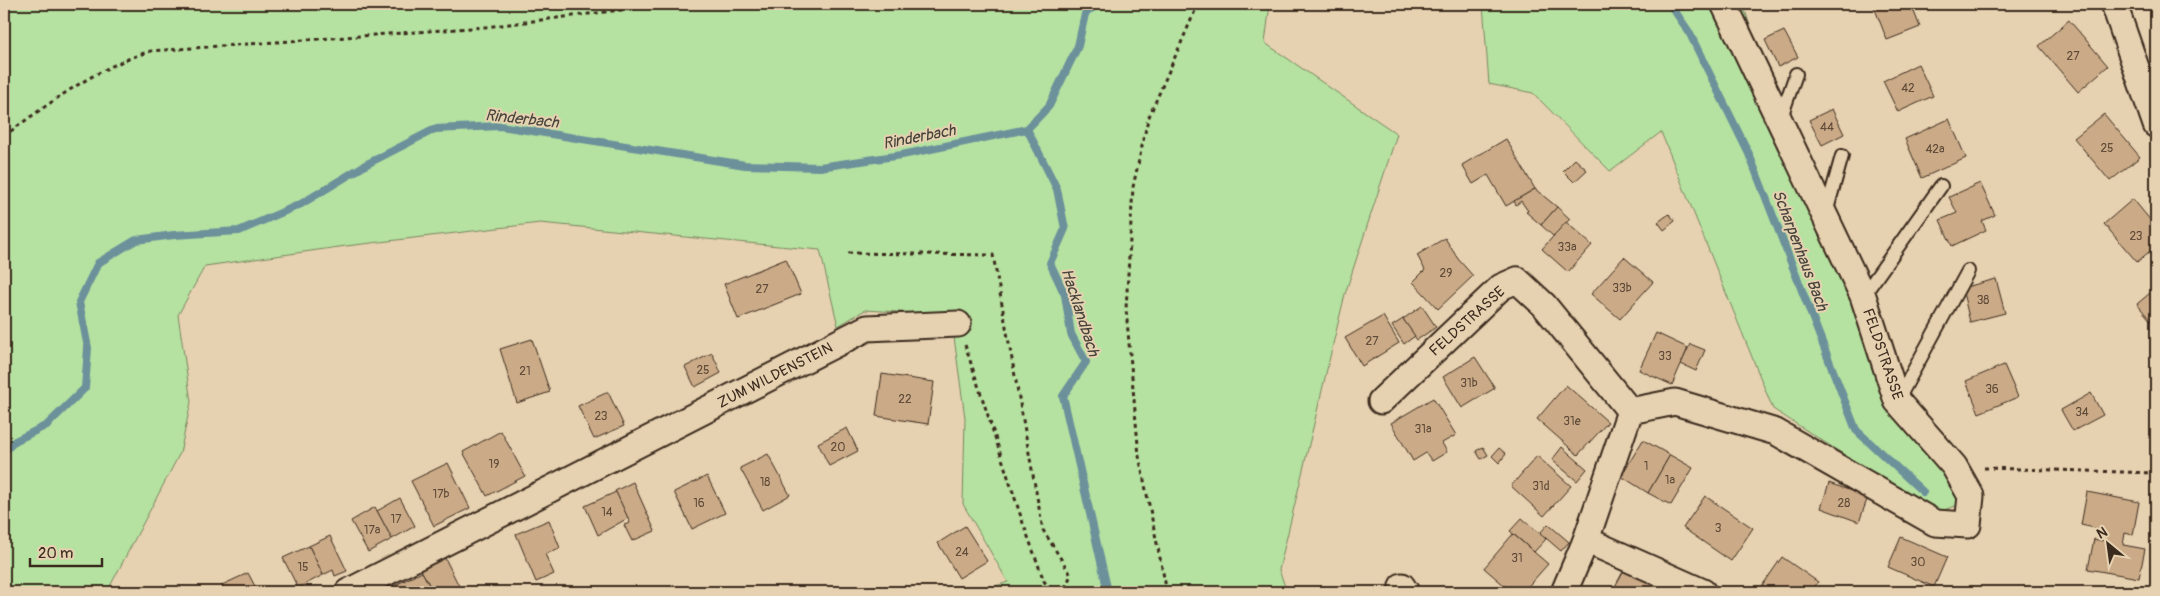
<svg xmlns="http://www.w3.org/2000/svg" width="2160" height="596" font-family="Pangolin,sans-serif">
	<rect width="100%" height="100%" fill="#e6d1b0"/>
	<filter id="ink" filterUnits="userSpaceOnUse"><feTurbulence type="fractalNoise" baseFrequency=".02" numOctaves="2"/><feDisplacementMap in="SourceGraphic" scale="10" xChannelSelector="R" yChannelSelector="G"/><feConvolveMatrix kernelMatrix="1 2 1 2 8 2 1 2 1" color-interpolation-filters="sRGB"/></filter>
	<g filter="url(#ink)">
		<g fill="#b5e2a0" stroke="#78865f">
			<polygon points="4,4 1270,4 1265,43 1397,134 1345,294 1279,570 1287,592 978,592 1008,582 963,504 965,418 951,315 865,310 838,326 820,250 540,223 346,246 205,266 178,315 191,402 180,453 107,592 4,592"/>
			<polygon points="1483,4 1743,4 1780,120 1897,401 1967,502 1935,513 1773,409 1661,132 1610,171 1533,93 1489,84"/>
		</g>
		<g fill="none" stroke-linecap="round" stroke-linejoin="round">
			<g stroke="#6c919b" stroke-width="8">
				<polyline points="1670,4 1689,32 1749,154 1856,430 1923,492"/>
				<polyline points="1027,129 1057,189 1065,229 1050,263 1065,295 1071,334 1086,362 1063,396 1108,592"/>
				<polyline points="4,452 15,441 47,425 85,388 88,348 79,302 98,263 136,240 174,235 239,231 301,204 367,164 435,129 500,126 745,165 820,167 902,155 1027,129 1049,106 1078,46 1085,14 1097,4"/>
			</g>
		</g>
		<g fill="#cbab87" stroke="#3b2a1e">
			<polygon points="1873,4 1911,4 1920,27 1887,40"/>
			<polygon points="2069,20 2108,66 2078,92 2039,46"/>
			<polygon points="1784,31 1798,57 1778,67 1765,40"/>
			<polygon points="1918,64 1933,96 1898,112 1883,81"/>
			<polygon points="1832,109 1844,134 1822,145 1809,120"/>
			<polygon points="2104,114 2140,157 2110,181 2074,138"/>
			<polygon points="1949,119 1966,158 1922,178 1905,139"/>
			<polygon points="1506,139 1535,189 1506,206 1488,175 1473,184 1462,165"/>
			<polygon points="1575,159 1587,170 1574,182 1563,171"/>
			<polygon points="1980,183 1995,215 1982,221 1986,230 1952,246 1940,220 1957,213 1949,197"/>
			<polygon points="1535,189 1557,207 1541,225 1526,212 1528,211 1521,201 1516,205 1514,201"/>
			<polygon points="2133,199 2156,227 2156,246 2137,262 2104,224"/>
			<polygon points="1557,207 1570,219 1553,236 1541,225"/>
			<polygon points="1669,214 1675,221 1664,230 1658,222"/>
			<polygon points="1566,222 1592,245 1568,272 1542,249"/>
			<polygon points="1445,238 1458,259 1473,276 1438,309 1413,282 1425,270 1417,255"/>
			<polygon points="1624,257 1653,282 1620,319 1591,294"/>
			<polygon points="786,259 801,294 738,319 724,284"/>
			<polygon points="1996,279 2005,313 1970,322 1962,288"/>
			<polygon points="2156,288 2156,327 2137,304"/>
			<polygon points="1422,306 1436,327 1417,340 1403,319"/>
			<polygon points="1383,316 1399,343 1362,366 1345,338"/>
			<polygon points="1403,319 1415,336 1404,344 1392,326"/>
			<polygon points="1656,333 1688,348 1672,385 1639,370"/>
			<polygon points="532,339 550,392 517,403 500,349"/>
			<polygon points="1690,344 1705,350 1696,371 1681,364"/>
			<polygon points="712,353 721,373 695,387 685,367"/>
			<polygon points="1475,357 1495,388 1462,408 1443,377"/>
			<polygon points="2004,365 2018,397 1979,413 1966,381"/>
			<polygon points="882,374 934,382 928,424 876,416"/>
			<polygon points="1566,385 1608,422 1578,455 1537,419"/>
			<polygon points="608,392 624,426 594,439 578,406"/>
			<polygon points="2091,393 2103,415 2073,431 2061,410"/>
			<polygon points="1433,398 1456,435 1442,443 1447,452 1432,461 1426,453 1413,461 1391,423"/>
			<polygon points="847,428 858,451 829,466 818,443"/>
			<polygon points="501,431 525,476 487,496 463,452"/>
			<polygon points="1643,440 1670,455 1648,493 1621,476"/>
			<polygon points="1483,447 1488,455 1481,459 1476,451"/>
			<polygon points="1562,447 1587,469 1577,481 1552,460"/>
			<polygon points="1499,448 1506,454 1499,463 1492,456"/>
			<polygon points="768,454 790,495 763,510 740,468"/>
			<polygon points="1670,455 1693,468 1671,505 1648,493"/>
			<polygon points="1537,456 1571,486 1544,516 1511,486"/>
			<polygon points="448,463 470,508 434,526 411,481"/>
			<polygon points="707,476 725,513 692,529 674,492"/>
			<polygon points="633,482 655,531 632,541 624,525 630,523 615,491"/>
			<polygon points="1829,483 1868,497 1859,522 1821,508"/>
			<polygon points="616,492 628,518 598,535 585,506"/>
			<polygon points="2087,492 2139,502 2133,535 2125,533 2123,545 2145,549 2139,578 2088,569 2094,539 2102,541 2104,530 2081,525"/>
			<polygon points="1705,496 1753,528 1731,561 1683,528"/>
			<polygon points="400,498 415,526 392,539 377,511"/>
			<polygon points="375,507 392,539 368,552 351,521"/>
			<polygon points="1522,518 1546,539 1534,552 1510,531"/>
			<polygon points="549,520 560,548 545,554 554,574 536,582 516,534"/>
			<polygon points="1548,524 1569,542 1561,551 1540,533"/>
			<polygon points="965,526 987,561 959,578 938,543"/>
			<polygon points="1513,534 1548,564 1523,592 1512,592 1484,568"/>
			<polygon points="330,536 347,571 335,576 333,570 323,575 309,546"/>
			<polygon points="1901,537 1947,557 1934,587 1888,567"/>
			<polygon points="309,546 323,575 298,588 283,558"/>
			<polygon points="444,556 461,590 457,592 433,592 420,568"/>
			<polygon points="1782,557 1818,582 1811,592 1771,592 1762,586"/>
			<polygon points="1625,568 1670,592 1612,592"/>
			<polygon points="422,572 432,590 381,592"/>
			<polygon points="248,573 258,592 225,592 222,585"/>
		</g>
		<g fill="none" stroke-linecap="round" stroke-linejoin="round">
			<defs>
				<g id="service">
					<polyline points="1780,120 1796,74"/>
					<polyline points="1826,213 1842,156"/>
					<polyline points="1863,296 1941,186"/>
					<polyline points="1897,401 1968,271"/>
				</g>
				<g id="minor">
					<polyline points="2114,4 2156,125"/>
					<polyline points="1381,401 1501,287 1517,280 1544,305 1630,411"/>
					<polyline points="1586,540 1703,592"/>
					<polyline points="1402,586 1406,592"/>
					<polyline points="348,592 867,328 958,324"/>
					<polyline points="1564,592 1586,540 1630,411 1675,402 1776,432 1935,523 1968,525 1971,496 1954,466 1897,401 1863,296 1724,4"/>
				</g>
			</defs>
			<use href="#service" stroke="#3b2a1e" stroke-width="16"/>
			<use href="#minor" stroke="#3b2a1e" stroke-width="29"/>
			<g stroke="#3b2a1e" stroke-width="3" stroke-dasharray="4 4" stroke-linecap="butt">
				<path d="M4,136C50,103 96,67 151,51L485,27L668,4"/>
				<polyline points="848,253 993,255 1043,530 1071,575 1063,592"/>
				<polyline points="965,345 1023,523 1044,581 1051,592"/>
				<polyline points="1984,468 2156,473"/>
				<polyline points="1167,592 1139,456 1126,309 1133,187 1148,119 1198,4"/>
			</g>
			<use href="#service" stroke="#e6d1b0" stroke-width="12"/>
			<use href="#minor" stroke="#e6d1b0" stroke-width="25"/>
		</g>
	</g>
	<g text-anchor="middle" stroke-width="4" stroke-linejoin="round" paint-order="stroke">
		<g font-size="12" fill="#5f4a38">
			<text x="2073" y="60">27</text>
			<text x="1908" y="92">42</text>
			<text x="1827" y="131">44</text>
			<text x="2107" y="152">25</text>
			<text x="1935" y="153">42a</text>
			<text x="2136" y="240">23</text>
			<text x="1567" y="251">33a</text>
			<text x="1446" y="277">29</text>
			<text x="1622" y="292">33b</text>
			<text x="762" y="293">27</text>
			<text x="1983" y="304">38</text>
			<text x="1372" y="345">27</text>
			<text x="1665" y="360">33</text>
			<text x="703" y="374">25</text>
			<text x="525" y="375">21</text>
			<text x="1469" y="387">31b</text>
			<text x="1992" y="393">36</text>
			<text x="905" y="403">22</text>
			<text x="2082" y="416">34</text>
			<text x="601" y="420">23</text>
			<text x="1572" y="425">31e</text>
			<text x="1423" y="433">31a</text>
			<text x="838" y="451">20</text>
			<text x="494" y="468">19</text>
			<text x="1646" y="470">1</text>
			<text x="1670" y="484">1a</text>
			<text x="765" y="486">18</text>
			<text x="1541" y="490">31d</text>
			<text x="441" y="498">17b</text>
			<text x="699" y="507">16</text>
			<text x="1844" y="507">28</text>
			<text x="607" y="516">14</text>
			<text x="396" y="523">17</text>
			<text x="1718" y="532">3</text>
			<text x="372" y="534">17a</text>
			<text x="962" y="556">24</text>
			<text x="1517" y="562">31</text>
			<text x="1918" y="566">30</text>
			<text x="303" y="571">15</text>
		</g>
		<g font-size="15" fill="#3b2a1e" stroke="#e6d1b0">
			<text transform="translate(1467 321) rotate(-42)" y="5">FELDSTRASSE</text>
			<text transform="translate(1883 354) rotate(71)" y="5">FELDSTRASSE</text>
			<text transform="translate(775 375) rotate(-27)" y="5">ZUM WILDENSTEIN</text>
		</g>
		<g font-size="16" font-style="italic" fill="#47443d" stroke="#e6d1b0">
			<text transform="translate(522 118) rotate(6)" y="6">Rinderbach</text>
			<text transform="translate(919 136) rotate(-11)" y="6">Rinderbach</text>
			<text transform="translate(1801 250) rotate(69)" y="6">Scharpenhaus Bach</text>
			<text transform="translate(1081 312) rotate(72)" y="6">Hacklandbach</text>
		</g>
	</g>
	<rect width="2160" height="596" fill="none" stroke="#e6d1b0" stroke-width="20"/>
	<rect x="10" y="10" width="2140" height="576" fill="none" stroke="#3b2a1e" stroke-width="2" filter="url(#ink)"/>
	<g transform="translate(2108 544) rotate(331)" stroke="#e6d1b0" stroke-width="4" paint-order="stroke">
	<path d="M0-4L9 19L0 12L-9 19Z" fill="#3b2a1e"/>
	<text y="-8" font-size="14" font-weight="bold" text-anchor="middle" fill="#3b2a1e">N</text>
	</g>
	<path d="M30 558v8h72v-8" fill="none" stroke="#3b2a1e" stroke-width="2.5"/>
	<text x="38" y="558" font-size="15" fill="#3b2a1e" stroke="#e6d1b0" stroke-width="4" paint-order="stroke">20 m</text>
</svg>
